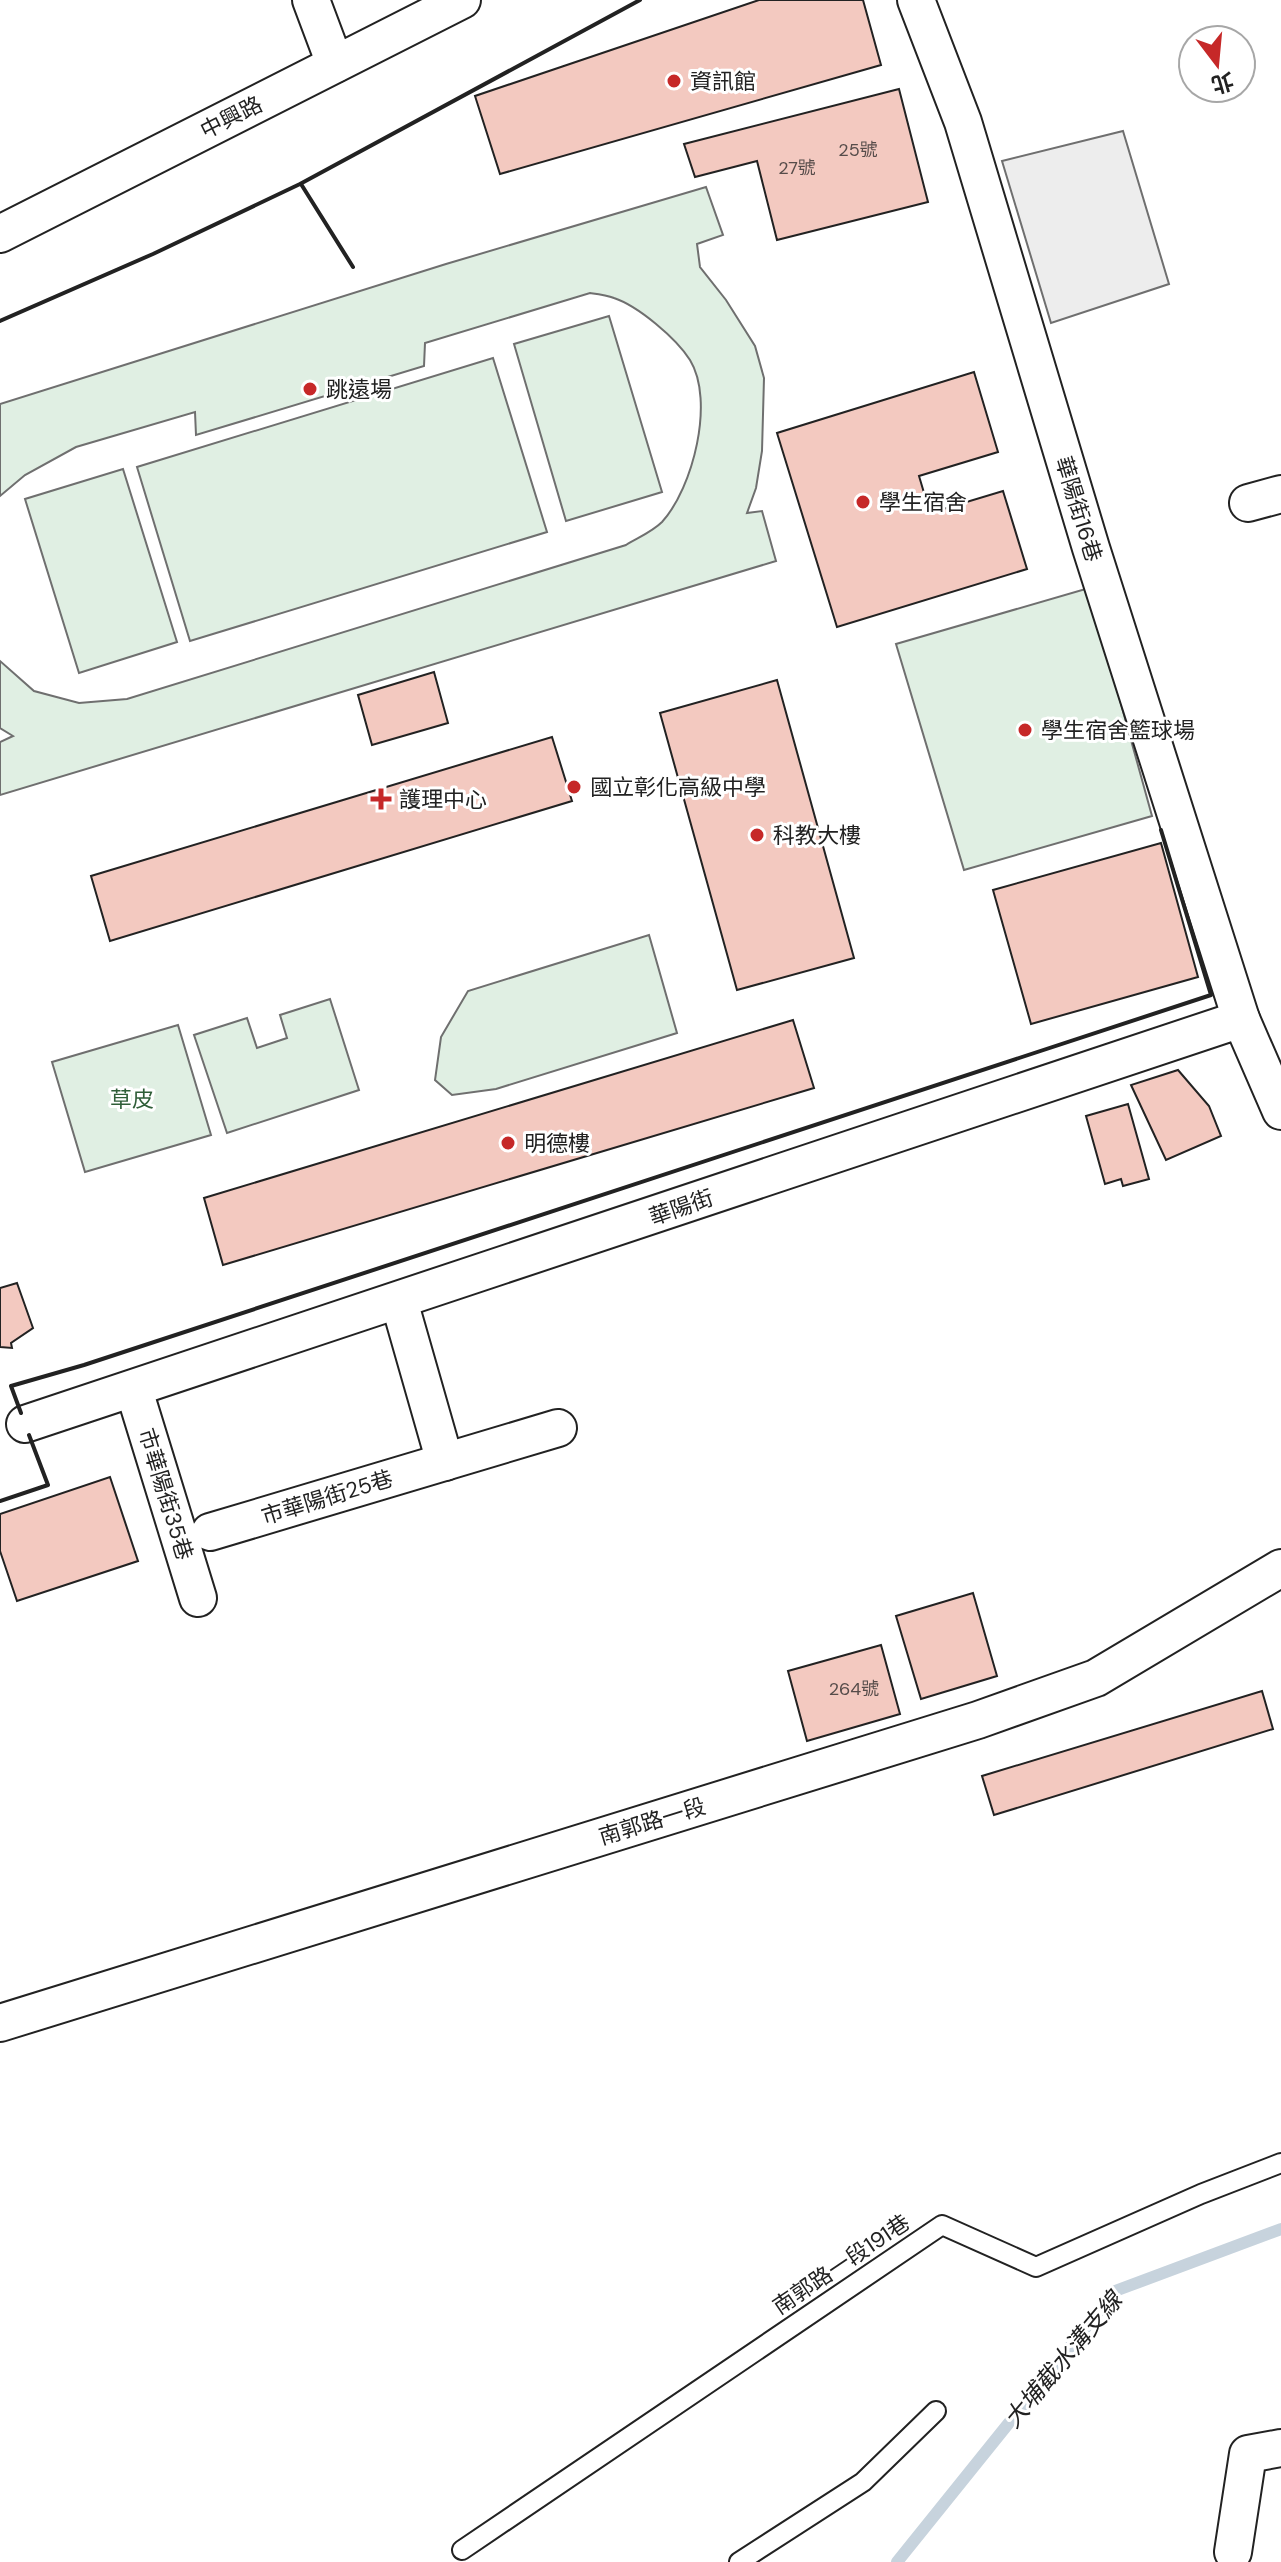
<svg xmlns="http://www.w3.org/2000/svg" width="1281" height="2562" font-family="'DM Sans','Noto Sans TC',sans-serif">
	<rect width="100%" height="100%" fill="#fff"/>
	<g fill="#e0efe3" stroke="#6f6f6f" stroke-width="2">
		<path d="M706,187L723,235L697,244L700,267L726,300L755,346L764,378L762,451L756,488L747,513L762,511L776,561L0,795V742L13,736L0,728V661L34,691L79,703L127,699L626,545C637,538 652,532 662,522C693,488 715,401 690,360C676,338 638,306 614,298C607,295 598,294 590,293L425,343L424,366L196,435L195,412L76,447L25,475L0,496V404L446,264Z"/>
		<polygon points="609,316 662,492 566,521 514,344"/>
		<polygon points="493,358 547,532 190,641 137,467"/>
		<polygon points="123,469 177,642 79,673 25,499"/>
		<polygon points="1089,588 1152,816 964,870 896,644"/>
		<polygon points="649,935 677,1033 496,1089 452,1095 435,1080 441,1037 468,991"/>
		<polygon points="330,999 359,1090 227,1133 194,1035 247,1018 257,1048 287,1038 280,1015"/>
		<polygon points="178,1025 211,1135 85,1172 52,1062"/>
	</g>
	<polygon fill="#ededed" stroke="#6f6f6f" stroke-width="2" points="1123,131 1169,284 1051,323 1002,161"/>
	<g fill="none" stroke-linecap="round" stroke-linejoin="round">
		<polyline stroke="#c7d3dd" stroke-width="12" points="897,2562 1115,2291 1281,2229"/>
	</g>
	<g fill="#f3c9c0" stroke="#222" stroke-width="2">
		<polygon points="759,0 863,0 881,65 500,174 475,96"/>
		<polygon points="899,89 928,202 777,240 757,161 695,177 684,144"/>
		<polygon points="974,372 998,452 919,476 930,513 1003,491 1027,569 837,627 777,433"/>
		<polygon points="434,672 448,723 372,745 358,695"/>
		<polygon points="777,680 854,958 737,990 660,713"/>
		<polygon points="552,737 572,801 110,941 91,876"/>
		<polygon points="1161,843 1198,977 1031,1024 993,890"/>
		<polygon points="793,1020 814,1088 223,1265 204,1198"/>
		<polygon points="1178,1070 1209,1106 1221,1136 1166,1160 1131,1085"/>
		<polygon points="1128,1104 1149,1179 1123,1186 1121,1179 1105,1184 1086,1116"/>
		<polygon points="17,1283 33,1328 11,1343 12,1348 0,1347 0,1288"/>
		<polygon points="110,1477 138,1561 17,1601 0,1551 0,1514"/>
		<polygon points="973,1593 997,1676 921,1699 896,1616"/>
		<polygon points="881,1645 900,1714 807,1741 788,1671"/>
		<polygon points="1262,1691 1273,1729 994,1815 982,1776"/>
	</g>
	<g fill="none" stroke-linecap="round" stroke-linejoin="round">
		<defs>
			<g id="lane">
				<polyline points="462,2550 942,2225 1036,2267 1201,2194 1281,2163"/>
				<polyline points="739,2562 863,2482 936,2411"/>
			</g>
			<g id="street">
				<polyline points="311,0 335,64"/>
				<polyline points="916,0 963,122 1091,548 1241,1019"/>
				<polyline points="0,234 462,0"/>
				<polyline points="1248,503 1281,494"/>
				<polyline points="399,1301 445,1462"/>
				<polyline points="134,1390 198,1598"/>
				<polyline points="25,1424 1241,1019 1281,1111"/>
				<polyline points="210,1532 558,1428"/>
				<polyline points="0,2023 978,1720 1096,1678 1281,1568"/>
				<polyline points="1233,2552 1248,2454 1281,2448"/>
			</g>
		</defs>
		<use href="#lane" stroke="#222" stroke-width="22"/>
		<use href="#street" stroke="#222" stroke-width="40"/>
		<use href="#lane" stroke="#fff" stroke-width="18"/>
		<use href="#street" stroke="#fff" stroke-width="36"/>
		<g stroke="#222" stroke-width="4">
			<polyline points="301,184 353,267"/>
			<polyline points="0,321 153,254 300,184 640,0"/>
			<polyline points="21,1413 11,1386 84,1365 1211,995 1161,830"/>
			<polyline points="0,1501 48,1485 29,1435"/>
		</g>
	</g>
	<g fill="#c62828" stroke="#fff" stroke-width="3">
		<circle cx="674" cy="81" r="8"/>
		<circle cx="310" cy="389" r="8"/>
		<circle cx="863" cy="502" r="8"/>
		<circle cx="1025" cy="730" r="8"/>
		<circle cx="574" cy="787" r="8"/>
		<path d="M377 787h8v8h8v8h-8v8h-8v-8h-8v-8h8z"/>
		<circle cx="757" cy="835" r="8"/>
		<circle cx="508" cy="1143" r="8"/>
	</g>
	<g text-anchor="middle" stroke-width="6" stroke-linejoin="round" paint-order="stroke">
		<g font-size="18" fill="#564c4a">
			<text x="858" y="156">25號</text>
			<text x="797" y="174">27號</text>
			<text x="854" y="1695">264號</text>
		</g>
		<g font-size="22" fill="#222" stroke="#fff" text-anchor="start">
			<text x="690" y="89">資訊館</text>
			<text x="326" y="397">跳遠場</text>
			<text x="879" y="510">學生宿舍</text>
			<text x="1041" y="738">學生宿舍籃球場</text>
			<text x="590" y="795">國立彰化高級中學</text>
			<text x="399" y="807">護理中心</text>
			<text x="773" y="843">科教大樓</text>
			<text x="524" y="1151">明德樓</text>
		</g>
		<g font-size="22" fill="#222" stroke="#fff">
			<text transform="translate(231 117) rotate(-27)" y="8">中興路</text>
			<text transform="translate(1079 509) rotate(73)" y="8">華陽街16巷</text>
			<text transform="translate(681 1207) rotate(-19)" y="8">華陽街</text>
			<text transform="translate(166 1494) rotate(73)" y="8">市華陽街35巷</text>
			<text transform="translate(327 1497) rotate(-17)" y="8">市華陽街25巷</text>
			<text transform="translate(652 1821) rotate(-17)" y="8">南郭路一段</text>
			<text transform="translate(841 2264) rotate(-34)" y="8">南郭路一段191巷</text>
		</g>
		<g font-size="22" fill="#2f5e38" stroke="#fff">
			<text x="132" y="1107">草皮</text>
		</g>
		<g font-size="24" font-style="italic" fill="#222" stroke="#fff">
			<text transform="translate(1063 2360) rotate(-50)" y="8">大埔截水溝支線</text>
		</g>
	</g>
	<g transform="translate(1217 64) rotate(164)"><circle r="38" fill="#ffffff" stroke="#a7a7a7" stroke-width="2"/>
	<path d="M0-6L14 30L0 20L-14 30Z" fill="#c62828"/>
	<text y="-12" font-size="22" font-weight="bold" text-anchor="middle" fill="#222222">北</text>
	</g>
</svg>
